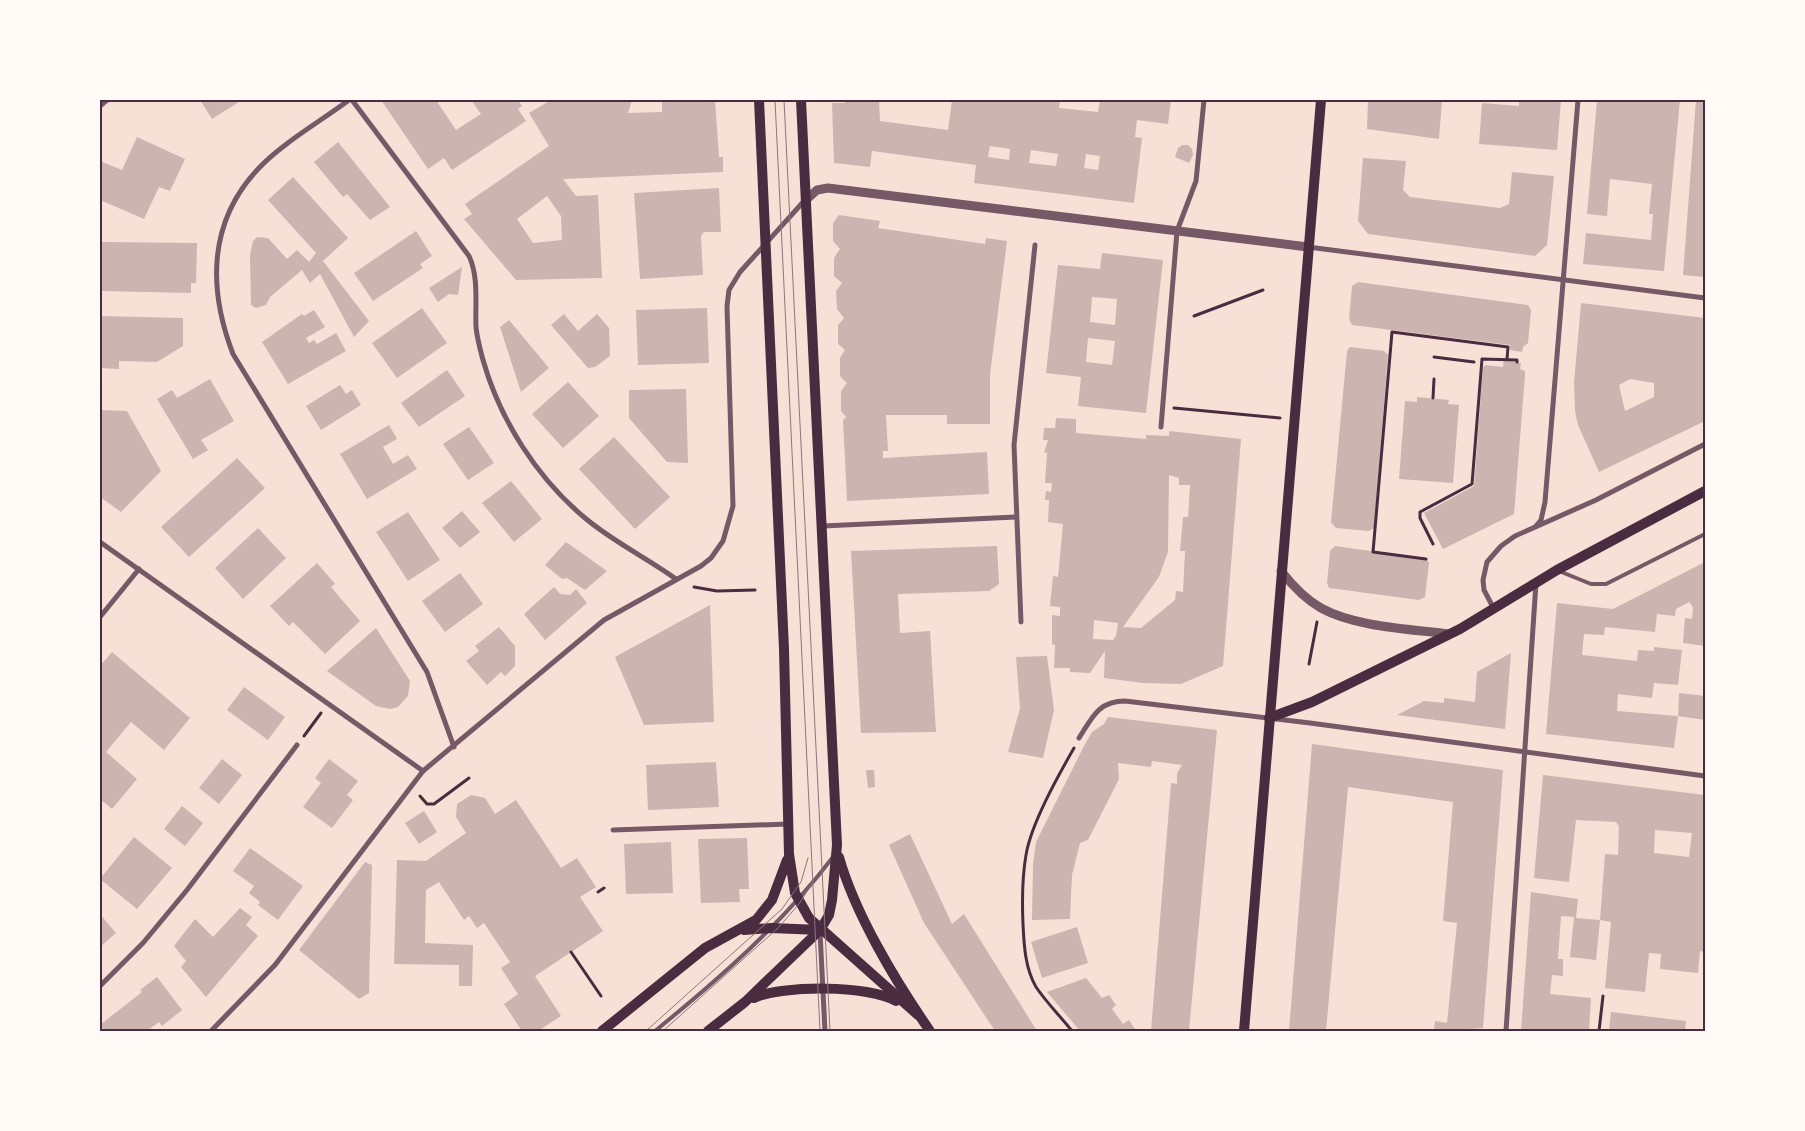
<svg xmlns="http://www.w3.org/2000/svg" width="1805" height="1131" font-family="Karla,sans-serif">
	<rect width="100%" height="100%" fill="#f7e1d7"/>
	<g fill="#ccb4b1" fill-rule="evenodd">
		<polygon points="200,100 242,100 212,119"/>
		<polygon points="381,100 436,100 456,130 481,114 471,100 518,100 522,106 518,109 526,121 452,170 444,158 428,169"/>
		<path d="M551,100H632L628,113L662,112V100H715L719,157H723V172L563,179L576,196L598,195L602,278L516,280L464,219L472,214L465,204L549,146L529,113ZM547,196L561,216L562,240L533,243L517,219Z"/>
		<path d="M844,100H879L880,121L948,130L952,100H1060L1059,108L1098,112L1100,100H1171L1168,124L1137,120L1135,137L1142,138L1134,203L974,183L976,165L872,151L870,167L834,163L832,103H845ZM990,146L1010,149L1009,160L988,157ZM1031,150L1058,154L1056,166L1029,163ZM1086,154L1100,156L1098,170L1084,168Z"/>
		<polygon points="1368,100 1442,100 1439,139 1367,129"/>
		<polygon points="1519,100 1561,100 1557,150 1479,144 1482,103 1519,106"/>
		<polygon points="1597,100 1680,100 1664,271 1583,264 1586,233 1651,240 1653,214 1649,214 1652,184 1610,179 1607,216 1587,214"/>
		<polygon points="1696,100 1705,100 1705,277 1683,275"/>
		<polygon points="137,137 185,159 170,191 159,187 144,219 100,200 100,161 122,170"/>
		<polygon points="338,142 390,207 370,220 347,194 343,197 314,162"/>
		<polygon points="1182,145 1188,145 1192,149 1193,155 1189,163 1175,157 1178,148"/>
		<polygon points="1363,158 1406,161 1403,190 1410,197 1500,208 1509,204 1512,172 1554,176 1547,245 1535,256 1368,234 1358,221"/>
		<polygon points="293,177 348,238 323,261 369,321 354,337 320,274 310,283 302,270 270,297 266,305 256,308 251,305 250,255 253,241 257,237 268,238 287,259 297,250 309,262 316,253 268,200"/>
		<polygon points="719,188 721,232 704,232 701,236 703,275 640,279 634,193"/>
		<polygon points="839,215 880,221 878,228 985,244 986,238 1007,241 990,375 990,424 947,424 947,415 886,415 888,451 883,451 883,458 987,452 989,494 847,501 843,420 846,417 841,411 841,391 847,383 840,376 840,358 845,350 838,344 838,325 844,318 837,309 836,291 842,283 834,276 834,258 840,249 833,241 833,223"/>
		<polygon points="416,231 432,256 420,264 423,268 373,301 354,273"/>
		<polygon points="102,242 197,243 196,283 191,283 191,293 101,291"/>
		<path d="M1102,253L1163,260L1146,413L1078,406L1081,377L1046,373L1058,265L1100,269ZM1092,297L1117,299L1115,325L1090,322ZM1088,338L1115,341L1112,365L1086,362Z"/>
		<polygon points="462,267 458,295 449,294 438,302 429,288"/>
		<polygon points="1358,282 1528,305 1531,310 1528,343 1523,347 1522,352 1510,350 1510,345 1352,325 1349,319 1352,286"/>
		<path d="M1581,303L1705,318V421L1599,472L1578,425L1575,411L1574,383ZM1630,379L1654,383V397L1625,411L1619,385Z"/>
		<polygon points="422,308 447,343 397,378 372,343"/>
		<polygon points="707,308 709,363 638,365 636,310"/>
		<polygon points="314,310 325,327 306,338 309,343 314,340 317,344 336,333 346,351 288,384 262,342 302,314 304,316"/>
		<polygon points="564,314 578,331 597,314 609,328 610,356 595,367 588,368 551,325"/>
		<polygon points="100,316 183,318 183,346 157,362 119,361 119,369 100,368"/>
		<polygon points="509,320 549,368 521,392 500,327"/>
		<polygon points="1350,347 1384,351 1388,355 1374,528 1369,531 1336,528 1331,522 1347,351"/>
		<polygon points="1504,360 1521,363 1520,369 1525,371 1525,375 1514,514 1443,549 1424,513 1474,486 1483,368 1485,365 1503,367"/>
		<polygon points="447,370 465,396 419,427 401,403"/>
		<polygon points="210,379 234,421 201,440 208,450 193,459 157,399 172,390 177,398"/>
		<polygon points="568,382 599,416 563,448 532,414"/>
		<polygon points="340,385 346,394 352,390 361,405 321,430 306,406"/>
		<polygon points="686,389 688,463 667,462 629,418 629,390"/>
		<polygon points="1417,397 1449,400 1448,404 1459,405 1453,483 1399,479 1405,401 1417,402"/>
		<polygon points="100,410 127,411 161,471 121,512 100,497"/>
		<path d="M1056,418L1076,419V433L1146,439V435L1169,436V431L1241,439L1223,666L1181,684L1143,683L1104,678L1105,651L1090,673L1070,672V668H1054L1055,645L1052,644V615L1060,616V607L1050,606L1053,576L1058,577L1063,524L1048,522L1049,500H1045L1046,491L1051,492L1052,483H1045L1047,453L1044,452L1048,440H1043L1044,428H1055ZM1169,475L1179,478V485H1190L1188,517H1183L1180,551H1185L1183,592L1176,591L1175,600L1141,628L1123,627L1159,577L1168,552ZM1094,620L1118,623L1116,636L1113,640L1093,639Z"/>
		<polygon points="389,425 397,439 383,447 393,464 408,455 417,469 367,499 340,454"/>
		<polygon points="469,427 494,463 468,480 443,444"/>
		<polygon points="614,437 670,497 635,529 579,469"/>
		<polygon points="237,458 265,488 189,557 161,527"/>
		<polygon points="511,481 542,519 514,542 482,503"/>
		<polygon points="462,511 480,532 460,548 442,528"/>
		<polygon points="408,512 440,560 408,581 376,532"/>
		<polygon points="258,528 286,558 243,599 215,568"/>
		<polygon points="566,542 607,571 585,590 567,578 562,579 545,565"/>
		<polygon points="997,546 999,584 989,591 898,594 900,633 930,631 936,732 861,733 851,551"/>
		<polygon points="1335,546 1427,559 1429,563 1425,597 1419,600 1329,588 1327,583 1330,551"/>
		<polygon points="1705,562 1705,646 1683,643 1685,618 1692,619 1693,607 1689,602 1676,609 1675,616 1657,614 1655,632 1605,627 1604,635 1584,634 1582,655 1637,661 1638,650 1654,651 1654,647 1682,650 1678,685 1654,683 1652,698 1618,694 1617,711 1678,716 1679,693 1705,696 1705,720 1678,716 1674,748 1546,734 1557,603 1613,609"/>
		<polygon points="317,563 335,584 331,587 360,621 325,654 293,622 289,626 270,606"/>
		<polygon points="460,573 483,604 445,632 422,601"/>
		<polygon points="554,587 560,594 570,595 576,589 587,603 545,640 524,614"/>
		<polygon points="710,605 714,722 644,725 615,657"/>
		<polygon points="499,627 515,646 515,666 505,676 501,672 487,685 466,661 479,651 475,646"/>
		<polygon points="376,628 410,681 408,696 398,707 390,709 376,706 327,671"/>
		<polygon points="112,652 190,718 164,750 131,722 106,752 137,779 112,809 100,799 100,666"/>
		<polygon points="1511,653 1505,729 1397,715 1424,701 1444,703 1444,698 1475,702 1477,672"/>
		<polygon points="1047,656 1054,710 1043,758 1008,752 1020,708 1016,657"/>
		<polygon points="244,687 285,717 268,740 227,710"/>
		<polygon points="1108,717 1217,730 1189,1031 1151,1031 1171,783 1177,784 1177,773 1182,765 1152,761 1151,767 1118,763 1119,779 1088,840 1080,843 1072,875 1070,919 1032,920 1033,864 1036,842 1084,746 1092,732 1104,724"/>
		<polygon points="1312,744 1503,770 1483,1028 1470,1029 1470,1031 1434,1031 1435,1021 1447,1023 1457,923 1443,921 1453,802 1348,787 1326,1031 1289,1031"/>
		<polygon points="222,759 242,775 219,804 199,788"/>
		<polygon points="329,759 358,781 347,795 353,800 332,828 303,807 321,783 315,778"/>
		<polygon points="716,762 719,807 648,810 646,765"/>
		<polygon points="866,770 874,770 875,787 868,788"/>
		<path d="M1543,775L1705,795L1703,892H1705V952L1700,951L1698,973L1660,969L1661,954L1649,953L1645,992L1605,988L1611,922L1600,920L1605,854L1618,855L1619,826L1616,822L1576,820L1569,882L1534,878ZM1655,830L1692,833L1689,857L1654,853Z"/>
		<polygon points="471,795 485,798 495,814 516,800 561,868 577,858 596,887 580,897 603,931 535,976 561,1016 538,1031 522,1031 504,1004 518,994 501,968 510,962 484,923 477,928 469,916 464,920 439,882 426,890 425,943 473,945 472,986 459,986 459,965 394,964 397,860 426,861 466,833 456,817 457,804"/>
		<polygon points="182,806 203,823 185,846 164,829"/>
		<polygon points="424,811 437,832 419,844 405,823"/>
		<polygon points="910,834 952,924 964,914 1037,1031 995,1031 924,923 889,845"/>
		<polygon points="134,837 172,868 137,909 100,879"/>
		<polygon points="747,838 749,889 739,889 740,902 701,903 698,839"/>
		<polygon points="671,842 673,893 626,894 624,844"/>
		<polygon points="250,848 303,886 278,920 258,905 260,902 249,893 254,886 233,871"/>
		<polygon points="365,862 372,865 369,993 359,999 299,950"/>
		<polygon points="1531,892 1578,899 1576,918 1600,920 1596,960 1570,957 1574,917 1561,916 1558,959 1563,959 1563,976 1552,975 1550,994 1591,998 1589,1031 1521,1031"/>
		<polygon points="240,908 252,917 246,925 258,936 206,997 181,967 186,961 174,946 195,919 213,937"/>
		<polygon points="100,914 116,933 100,947"/>
		<polygon points="1077,927 1088,963 1042,978 1031,942"/>
		<polygon points="157,977 182,1010 162,1026 159,1022 147,1031 105,1031 100,1025 142,992 140,990"/>
		<polygon points="1086,978 1102,998 1109,995 1116,1005 1112,1009 1123,1024 1129,1020 1135,1029 1134,1031 1080,1031 1047,992"/>
		<polygon points="1611,1012 1686,1021 1685,1031 1609,1031"/>
	</g>
	<g fill="none" stroke-linecap="round" stroke-linejoin="round">
		<g stroke="#4a2c40" stroke-width="3">
			<polyline points="1194,316 1263,290"/>
			<polyline points="1434,357 1474,362"/>
			<polyline points="1433,398 1434,379"/>
			<polyline points="1174,408 1280,418"/>
			<polyline points="1433,544 1420,518 1420,512 1472,484 1482,359 1517,360 1517,362"/>
			<polyline points="1426,559 1373,552 1392,332 1508,347 1507,359"/>
			<polyline points="694,587 717,591 755,590"/>
			<polyline points="1309,664 1317,622"/>
			<polyline points="304,736 321,713"/>
			<polyline points="420,796 427,804 434,804 469,778"/>
			<polyline points="598,892 604,888"/>
			<polyline points="571,952 601,996"/>
			<path d="M1072,1031C1061,1017 1046,1002 1036,987C1025,968 1024,945 1023,924C1022,901 1022,878 1026,855C1031,824 1058,776 1074,748"/>
			<polyline points="1599,1031 1603,996"/>
		</g>
		<g stroke="#755966" stroke-width="4">
			<polyline points="1559,571 1591,584 1606,584 1705,534"/>
			<path d="M655,1031C719,979 783,923 833,857"/>
		</g>
		<g stroke="#755966" stroke-width="5">
			<path d="M349,100C321,121 281,144 258,169C208,222 208,289 233,354L427,672L454,747"/>
			<path d="M352,100L469,256C479,277 475,304 476,327C477,338 480,349 483,360C500,420 537,478 585,518C612,541 647,558 676,579"/>
			<polyline points="100,106 107,100"/>
			<polyline points="1308,247 1705,298"/>
			<polyline points="1161,427 1177,231 1196,181 1204,100"/>
			<polyline points="823,526 1016,517"/>
			<polyline points="1536,526 1541,520 1545,502 1578,100"/>
			<polyline points="100,542 423,771"/>
			<polyline points="1494,609 1484,590 1483,580 1487,562 1501,546 1515,536 1596,500 1705,444"/>
			<polyline points="100,617 139,569"/>
			<polyline points="1021,622 1014,445 1035,245"/>
			<path d="M1079,738C1092,718 1098,701 1125,701L1310,723L1705,776"/>
			<polyline points="613,830 788,824"/>
			<polyline points="820,932 825,1031"/>
			<polyline points="100,986 143,943 187,890 297,745"/>
			<polyline points="211,1031 275,965 423,771 604,620 701,566 711,558 723,541 733,506 727,306 729,290 740,272 805,200"/>
			<polyline points="1506,1031 1536,583"/>
		</g>
		<g stroke="#755966" stroke-width="9">
			<polyline points="806,200 817,190 828,188 1308,247"/>
			<path d="M1281,571C1292,585 1305,599 1321,608C1355,627 1410,629 1449,634"/>
		</g>
		<g stroke="#4a2c40" stroke-width="10">
			<polyline points="759,100 784,649 789,854 795,893 809,918 918,1015"/>
			<polyline points="1269,718 1312,702 1460,629 1557,570 1705,491"/>
			<path d="M839,857C855,914 896,982 930,1031"/>
			<polyline points="744,930 771,928 820,930"/>
			<path d="M754,998C781,985 870,985 896,1001"/>
			<polyline points="602,1031 705,948 756,920 772,900 787,860"/>
			<polyline points="708,1031 745,1002 820,930 829,915 832,900 837,845 801,100"/>
			<polyline points="1244,1031 1321,100"/>
		</g>
		<g stroke="#8f747c" stroke-width="1">
			<polyline points="775,100 820,1031"/>
			<polyline points="784,100 830,1031"/>
			<polyline points="646,1031 782,909 801,882 808,858"/>
			<polyline points="663,1031 778,928 799,904 813,882"/>
		</g>
	</g>
	<rect width="1805" height="1131" fill="none" stroke="#fffaf5" stroke-width="202"/>
	<rect x="101" y="101" width="1603" height="929" fill="none" stroke="#4a2c40" stroke-width="2"/>
</svg>
